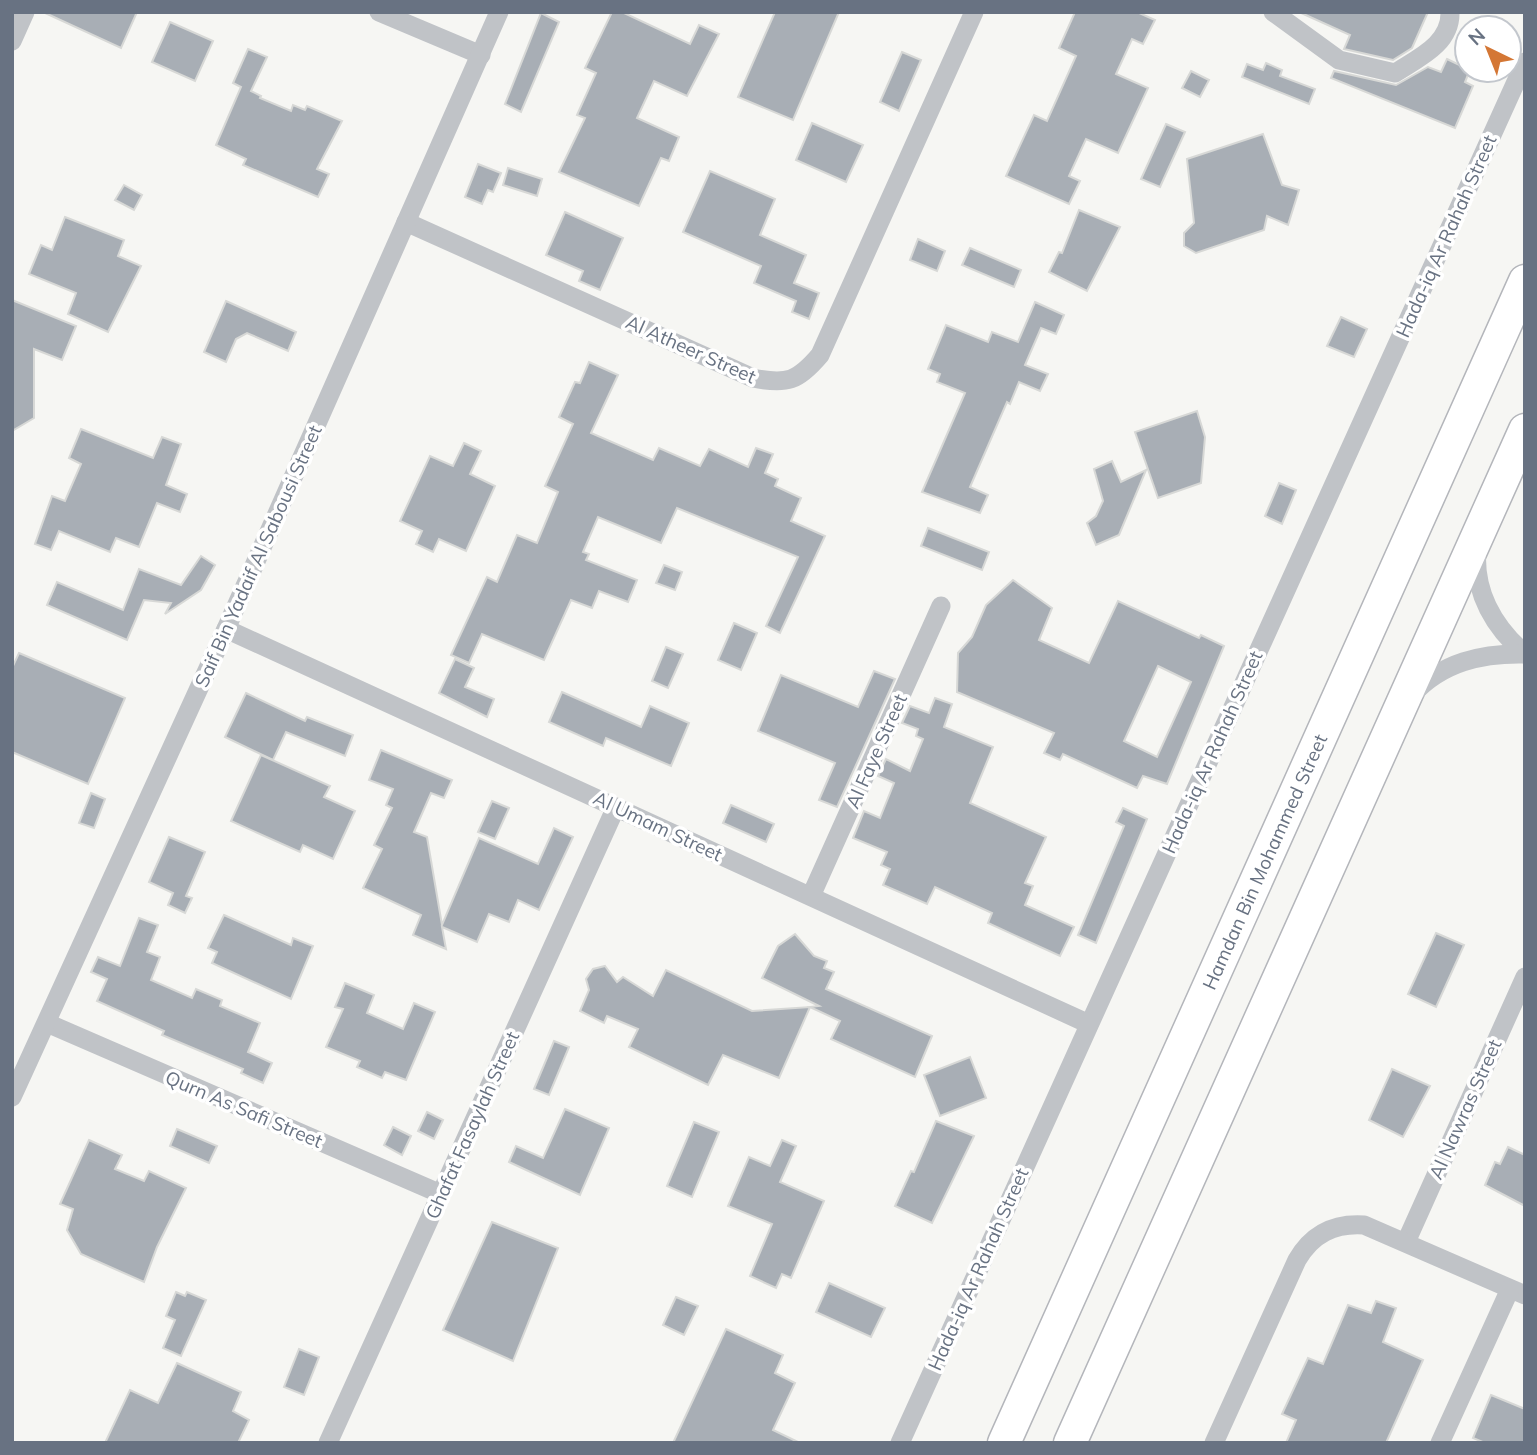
<svg xmlns="http://www.w3.org/2000/svg" width="1537" height="1455" font-family="Mulish,sans-serif">
	<rect width="100%" height="100%" fill="#f6f6f3"/>
	<g fill="#a8aeb5" stroke="#d7d8d6" stroke-width="2" fill-rule="evenodd">
		<polygon points="43,12 137,12 121,48"/>
		<polygon points="612,12 622,12 690,44 699,25 719,34 687,96 654,81 637,118 679,137 669,161 661,158 639,206 559,172 585,118 577,115 596,73 585,68"/>
		<polygon points="775,12 839,12 793,120 738,97"/>
		<polygon points="1075,12 1137,12 1155,20 1143,44 1132,39 1116,74 1148,88 1118,153 1086,139 1069,176 1080,181 1069,204 1006,176 1034,115 1047,121 1076,56 1059,48"/>
		<polygon points="1299,12 1428,12 1412,48 1393,60 1344,49 1350,35"/>
		<polygon points="541,13 559,22 521,112 505,104"/>
		<polygon points="170,22 213,41 195,81 152,62"/>
		<polygon points="248,49 267,57 251,91 261,96 260,98 291,111 293,105 305,110 307,106 342,121 317,169 329,174 318,197 243,165 246,159 216,145 241,87 233,83"/>
		<polygon points="902,52 921,60 899,111 880,102"/>
		<polygon points="1447,59 1470,70 1465,82 1473,86 1455,128 1331,78 1334,71 1396,85 1428,67 1441,72"/>
		<polygon points="1266,63 1282,70 1280,76 1315,89 1309,104 1242,77 1247,64 1263,70"/>
		<polygon points="1191,71 1209,80 1200,97 1182,88"/>
		<polygon points="812,123 863,145 846,182 796,160"/>
		<polygon points="1166,124 1185,132 1160,187 1141,179"/>
		<polygon points="1263,134 1282,185 1299,190 1288,225 1267,216 1264,230 1196,253 1184,246 1184,233 1194,223 1187,159"/>
		<polygon points="478,164 501,173 493,192 488,190 482,204 465,197"/>
		<polygon points="508,168 542,179 537,196 503,185"/>
		<polygon points="710,171 775,199 760,235 806,255 794,283 819,293 809,319 792,312 796,301 754,283 761,266 683,232"/>
		<polygon points="124,185 142,195 134,210 115,200"/>
		<polygon points="1079,210 1120,227 1087,291 1049,272 1059,252 1062,253"/>
		<polygon points="565,212 623,238 600,290 579,281 583,271 546,255"/>
		<polygon points="65,217 124,240 118,256 141,266 108,332 68,314 76,293 29,274 41,245 52,250"/>
		<polygon points="918,239 945,251 937,271 910,260"/>
		<polygon points="970,248 1021,270 1014,287 962,265"/>
		<polygon points="12,300 76,326 62,360 34,349 34,418 12,431"/>
		<polygon points="226,301 296,332 288,351 247,333 236,339 226,362 204,352"/>
		<polygon points="1035,302 1064,315 1056,334 1041,328 1025,365 1048,374 1040,391 1019,382 1010,404 1007,402 970,487 988,495 980,513 922,492 965,393 937,382 940,374 928,369 946,325 988,342 992,332 1018,342"/>
		<polygon points="1341,317 1367,329 1354,357 1327,346"/>
		<polygon points="589,362 618,375 591,433 653,460 659,448 700,466 709,449 748,467 756,448 773,454 765,473 778,479 775,486 801,498 791,521 825,536 780,633 766,626 798,557 677,508 661,543 598,517 583,552 589,554 586,560 637,580 628,602 599,591 592,608 571,600 544,660 482,634 469,663 451,655 487,577 497,582 517,535 537,543 558,492 545,486 573,424 559,417 575,382 580,383"/>
		<polygon points="1197,411 1205,437 1201,483 1158,498 1135,432"/>
		<polygon points="81,429 153,458 162,437 181,444 166,485 187,494 180,512 157,503 139,547 116,538 110,552 59,531 51,550 35,544 52,496 65,501 81,464 69,458"/>
		<polygon points="464,443 481,451 470,474 495,486 466,551 439,539 433,552 416,544 422,531 400,521 430,456 453,466"/>
		<polygon points="1112,461 1121,482 1146,470 1119,535 1096,545 1087,523 1096,516 1103,501 1094,469"/>
		<polygon points="1279,483 1296,490 1282,524 1265,516"/>
		<polygon points="928,528 989,552 982,570 921,546"/>
		<polygon points="201,556 215,565 201,590 165,614 171,603 144,600 127,640 47,605 57,582 123,610 139,569 181,585"/>
		<polygon points="664,565 682,572 675,590 656,583"/>
		<path d="M1013,580L1052,608L1039,640L1089,663L1118,601L1199,638L1201,635L1224,646L1167,784L1143,776L1137,788L1063,754L1060,760L1044,753L1054,733L957,692L958,653L972,637L986,605ZM1158,666L1191,682L1157,757L1124,741Z"/>
		<polygon points="734,623 757,633 741,670 718,660"/>
		<polygon points="666,647 683,654 668,688 652,681"/>
		<polygon points="19,653 125,698 88,784 12,752 12,668"/>
		<polygon points="455,659 474,668 465,687 494,699 487,717 439,693"/>
		<polygon points="874,671 895,679 837,807 819,800 835,763 758,731 781,675 858,707"/>
		<polygon points="562,692 641,727 650,706 689,723 671,766 606,738 603,746 549,722"/>
		<polygon points="246,693 305,721 307,717 353,735 345,756 286,732 273,760 225,737"/>
		<polygon points="935,698 952,704 944,727 993,747 970,803 1046,837 1025,883 1033,886 1025,905 1074,927 1060,956 988,923 992,913 935,887 927,904 883,885 890,869 881,865 887,852 853,838 864,811 880,818 894,783 878,776 886,759 910,771 923,739 916,736 918,729 902,723 910,706 929,713"/>
		<polygon points="381,750 452,780 444,798 431,793 414,832 427,837 442,925 479,838 538,864 554,828 573,837 539,910 518,900 509,922 489,914 477,942 442,927 446,949 413,935 421,915 363,888 382,849 374,845 392,808 386,805 393,789 369,780"/>
		<polygon points="261,755 330,786 324,797 355,811 333,859 303,845 300,852 231,821"/>
		<polygon points="91,793 105,799 94,828 79,823"/>
		<polygon points="492,801 509,808 495,839 478,832"/>
		<polygon points="731,805 774,824 766,842 723,823"/>
		<polygon points="1123,808 1147,819 1096,943 1078,935 1124,826 1116,822"/>
		<polygon points="169,837 205,852 186,896 192,898 185,913 168,905 173,893 149,882"/>
		<polygon points="224,915 291,945 293,938 313,946 291,999 212,963 217,952 208,948"/>
		<polygon points="139,918 158,925 147,952 160,957 151,980 192,998 196,989 222,1000 220,1006 260,1023 248,1052 272,1063 263,1083 241,1073 243,1069 162,1035 164,1031 97,1001 107,979 91,972 98,957 120,966"/>
		<polygon points="1436,933 1464,945 1436,1007 1408,994"/>
		<polygon points="795,934 814,956 827,961 824,968 834,972 826,989 932,1036 915,1077 831,1039 840,1021 810,1007 819,1006 762,978 778,946"/>
		<polygon points="605,966 617,982 623,977 653,996 666,970 752,1011 810,1007 779,1078 723,1055 708,1085 629,1047 638,1029 607,1016 604,1023 580,1011 589,990 586,979 593,969"/>
		<polygon points="345,983 374,995 367,1013 403,1029 414,1003 435,1012 406,1080 385,1072 382,1078 357,1067 360,1061 326,1047 343,1009 335,1007"/>
		<polygon points="554,1041 569,1047 549,1095 534,1089"/>
		<polygon points="970,1057 986,1098 940,1116 924,1075"/>
		<polygon points="1392,1069 1430,1086 1403,1137 1369,1120"/>
		<polygon points="565,1109 609,1128 580,1195 509,1162 516,1146 543,1158"/>
		<polygon points="427,1112 443,1120 434,1139 418,1131"/>
		<polygon points="936,1121 974,1136 932,1223 895,1206 911,1171 914,1172"/>
		<polygon points="694,1122 719,1132 692,1197 667,1186"/>
		<polygon points="393,1127 411,1136 402,1155 384,1145"/>
		<polygon points="177,1129 217,1146 209,1163 170,1146"/>
		<polygon points="89,1140 122,1155 115,1169 144,1181 149,1171 186,1188 157,1247 144,1282 81,1254 67,1230 73,1209 60,1204"/>
		<polygon points="782,1140 796,1146 780,1182 824,1201 791,1278 782,1274 776,1288 750,1276 772,1224 728,1206 749,1157 770,1166"/>
		<polygon points="1508,1147 1525,1155 1525,1206 1485,1185 1495,1162 1500,1164"/>
		<polygon points="492,1222 558,1248 513,1361 443,1330"/>
		<polygon points="829,1283 885,1308 871,1337 816,1312"/>
		<polygon points="176,1292 185,1296 187,1292 206,1300 181,1356 163,1348 175,1320 166,1316"/>
		<polygon points="676,1297 698,1306 684,1335 663,1325"/>
		<polygon points="1376,1301 1396,1308 1383,1342 1423,1360 1386,1443 1286,1443 1296,1420 1282,1414 1308,1358 1323,1364 1348,1305 1371,1313"/>
		<polygon points="726,1329 783,1355 775,1373 795,1383 773,1430 800,1443 673,1443"/>
		<polygon points="299,1349 319,1357 304,1395 284,1387"/>
		<polygon points="177,1363 241,1392 233,1411 249,1420 238,1443 105,1443 130,1390 158,1403"/>
		<polygon points="1491,1395 1525,1409 1525,1443 1485,1443 1473,1438"/>
	</g>
	<g fill="none" stroke-linecap="round" stroke-linejoin="round">
		<defs>
			<g id="primary">
				<path id="s1" d="M1004,1443L1525,281"/>
				<polyline points="1070,1443 1525,430"/>
			</g>
		</defs>
		<use href="#primary" stroke="#b4b6bb" stroke-width="35"/>
		<g stroke="#c0c3c7" stroke-width="19">
			<polyline points="379,12 481,55"/>
			<path d="M1273,12L1339,60L1395,73C1418,58 1451,44 1450,12"/>
			<polyline points="12,41 25,12"/>
			<path d="M406,222L753,378C787,385 798,381 820,355L974,12"/>
			<path d="M1477,548C1473,592 1493,626 1525,654"/>
			<polyline points="226,629 1089,1024"/>
			<path d="M1412,695C1442,662 1482,653 1525,654"/>
			<polyline points="811,896 941,606"/>
			<polyline points="47,1023 441,1194"/>
			<polyline points="12,1097 226,629 499,12"/>
			<polyline points="1406,1242 1525,977"/>
			<polyline points="328,1443 616,807"/>
			<polyline points="900,1443 1525,62"/>
			<path d="M1214,1443L1297,1260C1312,1234 1334,1223 1364,1225L1525,1295"/>
			<polyline points="1440,1443 1510,1289"/>
		</g>
		<use href="#primary" stroke="#fff" stroke-width="32"/>
	</g>
	<g text-anchor="middle" stroke-width="7" stroke-linejoin="round" paint-order="stroke">
		<g font-size="19" fill="#687282" stroke="#fff">
			<text transform="translate(1446 236) rotate(-66)" y="7">Hada-iq Ar Rahah Street</text>
			<text transform="translate(691 349) rotate(24)" y="7">Al Atheer Street</text>
			<text transform="translate(258 556) rotate(-66)" y="7">Saif Bin Yadaif Al Sabousi Street</text>
			<text transform="translate(876 751) rotate(-66)" y="7">Al Faye Street</text>
			<text transform="translate(1212 752) rotate(-66)" y="7">Hada-iq Ar Rahah Street</text>
			<text transform="translate(658 826) rotate(25)" y="7">Al Umam Street</text>
			<text dy="7" stroke="none"><textPath href="#s1" startOffset="637">Hamdan Bin Mohammed Street</textPath></text>
			<text transform="translate(244 1109) rotate(23)" y="7">Qurn As Safi Street</text>
			<text transform="translate(1465 1109) rotate(-66)" y="7">Al Nawras Street</text>
			<text transform="translate(472 1125) rotate(-66)" y="7">Ghafat Fasaylah Street</text>
			<text transform="translate(978 1269) rotate(-66)" y="7">Hada-iq Ar Rahah Street</text>
		</g>
	</g>
	<rect width="1537" height="1455" fill="none" stroke="#687282" stroke-width="28"/>
	<g transform="translate(1488 49) rotate(317)"><circle r="33" fill="#ffffff" stroke="#c3c7cd" stroke-width="2"/>
	<path d="M0-5L12 26L0 18L-12 26Z" fill="#d47735"/>
	<text y="-10" font-size="19" font-weight="bold" text-anchor="middle" fill="#687282">N</text>
	</g>
</svg>
